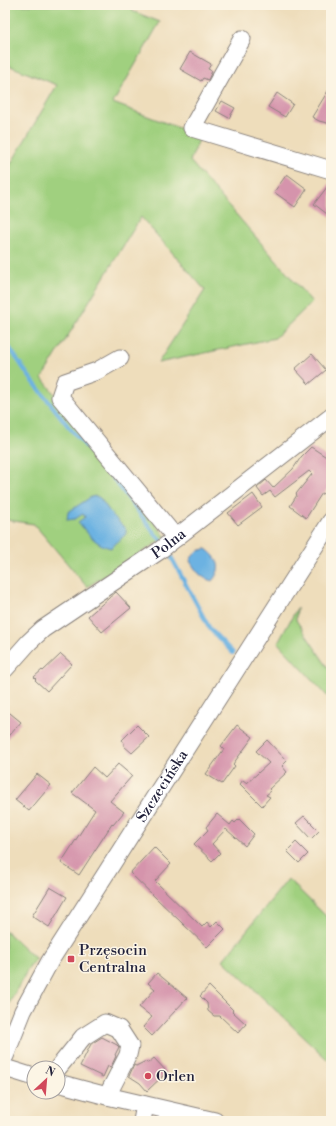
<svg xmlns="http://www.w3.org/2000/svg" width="336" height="1126" font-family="'Libre Bodoni',serif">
	<rect width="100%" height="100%" fill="#fcf5e5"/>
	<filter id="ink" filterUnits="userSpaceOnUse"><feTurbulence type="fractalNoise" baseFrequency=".025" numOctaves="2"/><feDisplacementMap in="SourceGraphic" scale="8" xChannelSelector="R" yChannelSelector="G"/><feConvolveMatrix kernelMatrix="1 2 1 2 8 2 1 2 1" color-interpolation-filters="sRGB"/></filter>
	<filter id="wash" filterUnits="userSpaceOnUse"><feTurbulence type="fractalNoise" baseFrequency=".012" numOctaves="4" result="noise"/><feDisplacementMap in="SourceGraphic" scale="16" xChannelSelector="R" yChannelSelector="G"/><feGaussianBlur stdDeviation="0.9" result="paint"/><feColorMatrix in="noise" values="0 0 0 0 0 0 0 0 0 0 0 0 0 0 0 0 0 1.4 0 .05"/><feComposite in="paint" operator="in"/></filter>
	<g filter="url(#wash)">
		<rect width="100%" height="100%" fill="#edb"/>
		<g fill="#a0d07f" stroke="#61795d">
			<polygon points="5,5 134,5 132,11 160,22 113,103 187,131 201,135 190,161 312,302 275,338 158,363 205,290 141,217 42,378 166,537 87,587 34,524 7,520 5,522 5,174 57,85 5,64"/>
			<polygon points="297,608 296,620 331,672 331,700 278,643"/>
			<polygon points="288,879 331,921 331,1063 223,960"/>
			<polygon points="5,930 36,959 29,967 5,1011"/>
		</g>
		<g fill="#6cb2e2" stroke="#476a8e">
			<path d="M96,496L100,498L112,515L126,529V534L111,548C95,545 88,533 78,522L85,517L83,514L75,519L67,520L68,512L91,497Z"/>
			<path d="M206,549C219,558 223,569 212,581C201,578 196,571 190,561C193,553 198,550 206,549Z"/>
		</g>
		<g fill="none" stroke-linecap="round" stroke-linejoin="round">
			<g stroke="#6cb2e2" stroke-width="4">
				<polyline points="5,341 28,375 68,426 110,474 155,534 162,541"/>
				<polyline points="169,553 210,629 233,653"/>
			</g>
		</g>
		<g id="blocks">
			<g fill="#d594ac">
				<polygon points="190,52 211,64 208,69 212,71 208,80 203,78 201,81 180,69"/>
				<polygon points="331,86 331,124 319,121 312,117"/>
				<polygon points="277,93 293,104 285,117 268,107"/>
				<polygon points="222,101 235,108 229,118 216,111"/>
				<polygon points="287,174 307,189 295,207 274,192"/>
				<polygon points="331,182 331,217 314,204"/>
				<polygon points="312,354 326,370 309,384 295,369"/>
				<polygon points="311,447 331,460 331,483 324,494 322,493 306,518 290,506 297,495 296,494 312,474 309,471 275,497 270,491 263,496 257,488 266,480 273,488 293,469 301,457"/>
				<polygon points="253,494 262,507 238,525 228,513"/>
				<polygon points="116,592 131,608 102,632 88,616"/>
				<polygon points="61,654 72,664 47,691 35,680 36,679 34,677 42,670 43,671"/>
				<polygon points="5,709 21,722 5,741"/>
				<polygon points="137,725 149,737 132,753 124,746 124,743 122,740"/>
				<polygon points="237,725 253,737 233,764 235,766 222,784 206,774 224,749 221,746"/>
				<polygon points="267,740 287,761 282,766 287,772 269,789 271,791 266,795 270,797 262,806 240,784 243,780 247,783 269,763 256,751"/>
				<polygon points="118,764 132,776 110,801 124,812 113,825 112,824 79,875 61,863 95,810 72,793 93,767 105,778"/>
				<polygon points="37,774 51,785 29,811 15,800"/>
				<polygon points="217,814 230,825 233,821 235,823 239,819 254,834 245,846 226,829 212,844 220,853 212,861 194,844 208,830 206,827"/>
				<polygon points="304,816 319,831 311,839 296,823"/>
				<polygon points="296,842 308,854 299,863 287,851"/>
				<polygon points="154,847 171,864 155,881 202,927 207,922 211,927 217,921 225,929 207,947 130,873"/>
				<polygon points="50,887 67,897 49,927 32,916"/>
				<polygon points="157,973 187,998 152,1036 143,1027 152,1017 139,1007 155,989 148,983"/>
				<polygon points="209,986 233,1010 232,1011 246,1024 238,1033 220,1016 214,1016 208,1011 207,1003 200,996"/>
				<polygon points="102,1037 117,1045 119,1047 115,1055 116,1056 111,1067 108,1066 103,1077 80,1066 91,1044"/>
				<polygon points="154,1058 167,1072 147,1091 140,1083 129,1076 134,1065 136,1066 144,1062 148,1063"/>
			</g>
		</g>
	</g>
	<g filter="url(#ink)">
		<use href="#blocks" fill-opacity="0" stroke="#88807b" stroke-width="1"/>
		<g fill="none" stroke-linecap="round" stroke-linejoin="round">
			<defs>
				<g id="minor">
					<polyline points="242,39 192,128 331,170"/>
					<polyline points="120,358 97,371 65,382 60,397 176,538"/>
					<path id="s1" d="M5,669L29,642L43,629L159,551L331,417"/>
					<path id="s2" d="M5,1056L23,1011L50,961L331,521"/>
					<polyline points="5,1068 34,1077"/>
					<polyline points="58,1068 83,1037 105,1023 119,1029 130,1046 128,1055 107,1096"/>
					<polyline points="58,1083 107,1096 215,1121"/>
					<polyline points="142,1121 145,1105"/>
				</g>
			</defs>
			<use href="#minor" stroke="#88807b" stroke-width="19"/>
			<use href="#minor" stroke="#fff" stroke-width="17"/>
		</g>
	</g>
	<g fill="#d1495b" stroke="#fcf5e5" stroke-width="1.5">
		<rect x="67" y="955" width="8" height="8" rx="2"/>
		<circle cx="148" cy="1076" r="4"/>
	</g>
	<g text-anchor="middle" stroke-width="3" stroke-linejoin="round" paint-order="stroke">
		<g font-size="15" fill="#22223b" stroke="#fcf5e5">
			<text dy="5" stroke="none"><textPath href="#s1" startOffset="207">Polna</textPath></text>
			<text dy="5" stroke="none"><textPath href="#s2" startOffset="313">Szczecińska</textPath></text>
		</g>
		<g font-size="15" fill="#22223b" stroke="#fcf5e5" text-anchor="start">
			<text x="79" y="955">Przęsocin<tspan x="79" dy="17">Centralna</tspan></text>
			<text x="156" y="1081">Orlen</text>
		</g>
	</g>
	<rect width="336" height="1126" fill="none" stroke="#fcf5e5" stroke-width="20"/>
	<g transform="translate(46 1080) rotate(26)"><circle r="19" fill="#fcf5e5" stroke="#a5a1a1"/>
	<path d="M0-3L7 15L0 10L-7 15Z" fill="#d1495b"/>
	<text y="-6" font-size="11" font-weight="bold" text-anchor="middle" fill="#22223b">N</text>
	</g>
</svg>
